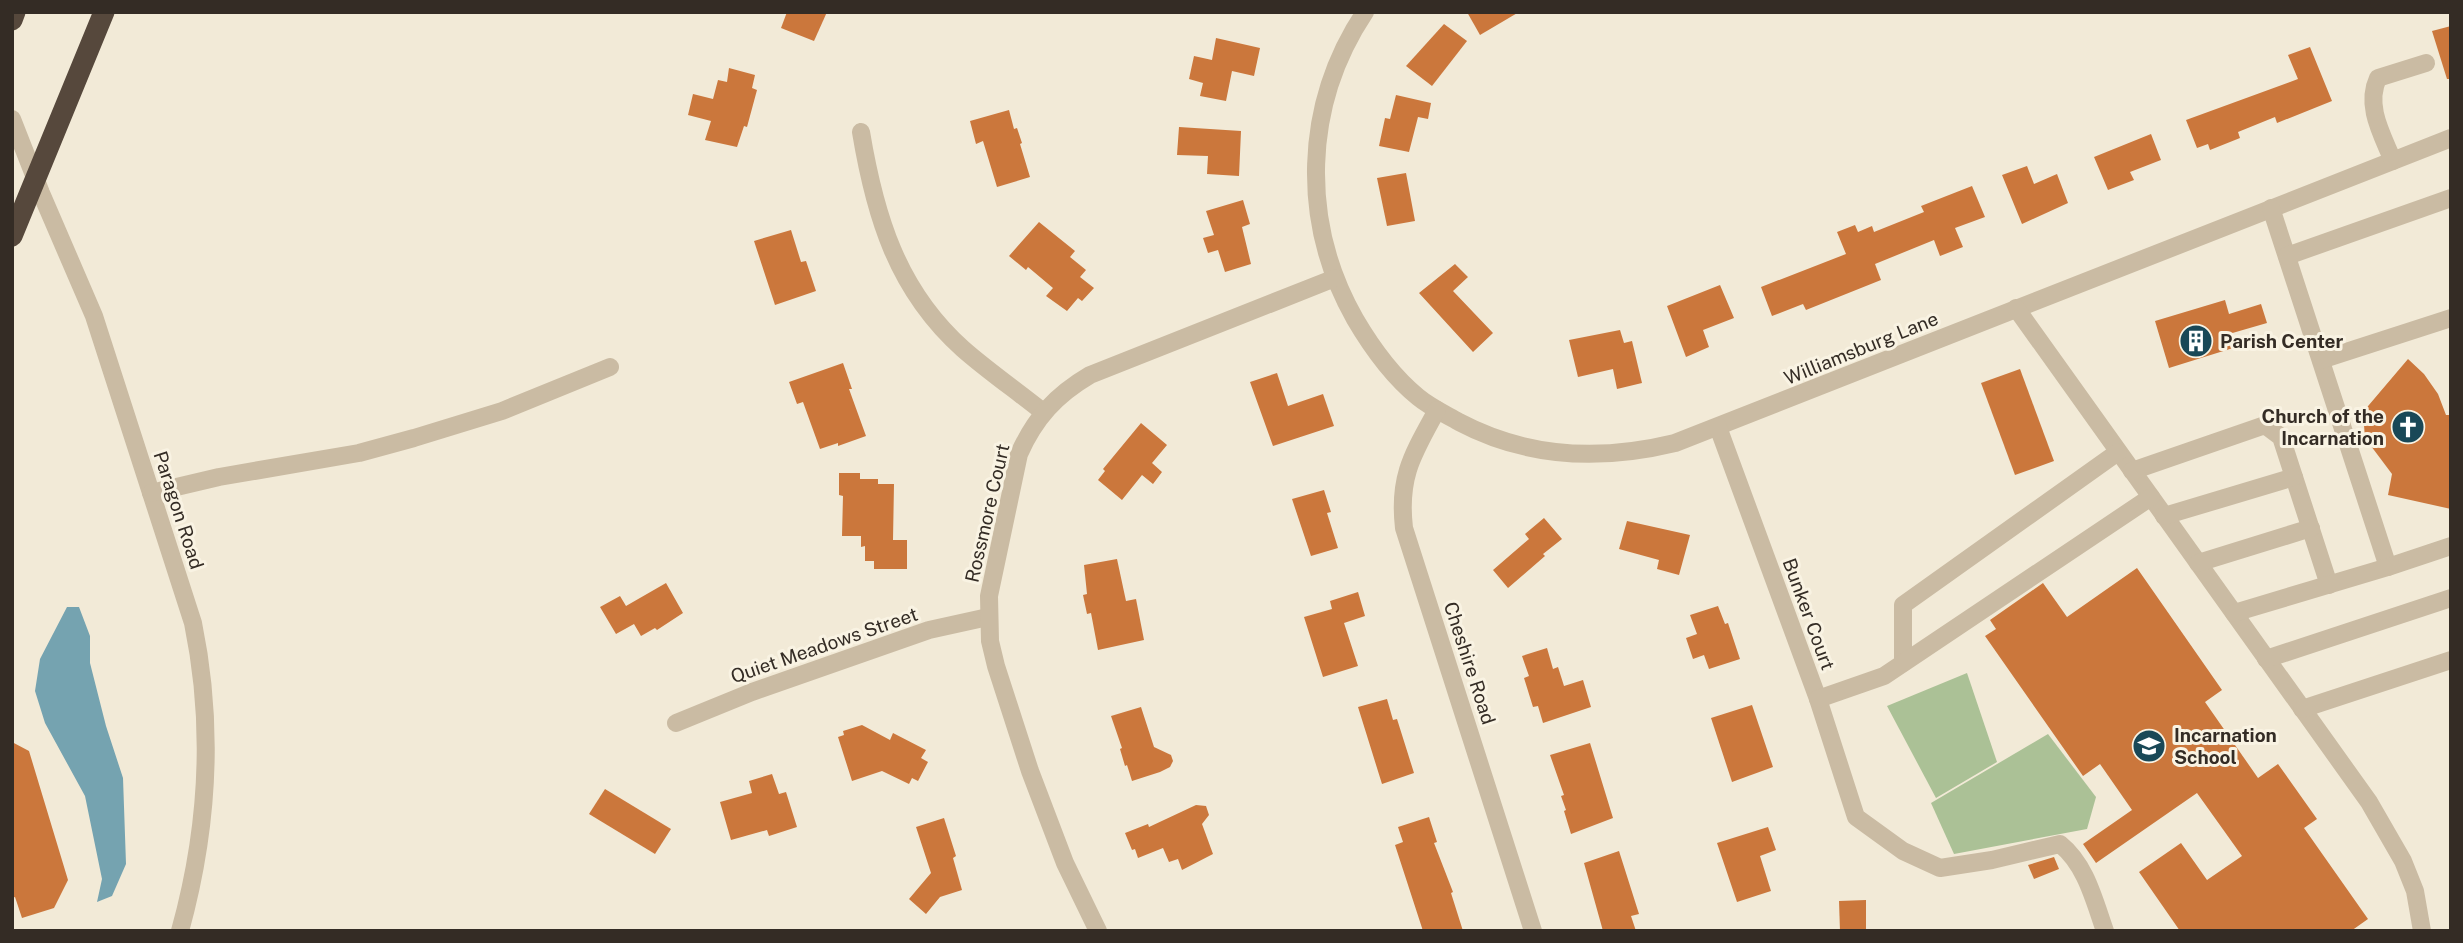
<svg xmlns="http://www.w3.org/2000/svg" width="2463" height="943" font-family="'Public Sans',sans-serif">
	<rect width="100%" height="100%" fill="#f2ead7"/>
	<g fill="#abc196">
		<polygon points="1967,673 1997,762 1936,798 1887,706"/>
		<polygon points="2048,734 2096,797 2087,829 1954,854 1931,803"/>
	</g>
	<polygon fill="#75a3b0" points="67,607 79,607 90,636 90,663 106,726 123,778 126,864 112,896 97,902 102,879 85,796 45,723 35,691 40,659"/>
	<g fill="#cb773c">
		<polygon points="787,12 827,12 814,41 781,28"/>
		<polygon points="1467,12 1519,12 1480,35"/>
		<polygon points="1444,24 1467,41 1432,86 1406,66"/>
		<polygon points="2451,26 2451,79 2447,79 2432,31"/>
		<polygon points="1216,38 1260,48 1254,76 1232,71 1226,101 1200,96 1203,83 1189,79 1194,56 1212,60"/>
		<polygon points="2310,47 2332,101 2277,123 2275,117 2238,132 2240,138 2210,150 2208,144 2197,148 2186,120 2298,79 2288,55"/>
		<polygon points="729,68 755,75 752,88 757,90 747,127 744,126 737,147 705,140 711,121 688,115 693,94 713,99 718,80 727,82"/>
		<polygon points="1396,95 1431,103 1428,119 1418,117 1409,152 1379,146 1385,118 1390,119"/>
		<polygon points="1009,110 1014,129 1017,128 1022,143 1020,144 1030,177 997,187 983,141 976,144 970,121"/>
		<polygon points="1179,127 1241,131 1239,176 1207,174 1208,156 1177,155"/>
		<polygon points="2151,134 2161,160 2130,172 2134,180 2108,190 2094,157"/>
		<polygon points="2027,166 2034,184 2057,174 2068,203 2022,224 2002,175"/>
		<polygon points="1406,173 1415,221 1387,226 1377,178"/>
		<polygon points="1972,186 1985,217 1955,228 1963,247 1940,256 1934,240 1875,264 1881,280 1806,310 1803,304 1772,316 1761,287 1846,254 1837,232 1855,225 1858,232 1872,226 1874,232 1924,212 1921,206"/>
		<polygon points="1243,200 1250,224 1242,227 1251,264 1225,272 1218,250 1208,253 1203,238 1214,235 1206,211"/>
		<polygon points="1039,222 1075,251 1070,257 1086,270 1080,277 1094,288 1082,301 1078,298 1067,311 1046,296 1053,288 1028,267 1026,270 1009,256"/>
		<polygon points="791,230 801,262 806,261 816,291 775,305 754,241"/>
		<polygon points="1455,264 1468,277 1453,291 1493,333 1473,352 1419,293"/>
		<polygon points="1720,285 1734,318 1703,330 1709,347 1686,357 1667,306"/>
		<polygon points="2225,300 2229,314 2261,304 2267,323 2229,334 2233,348 2169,368 2155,321"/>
		<polygon points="1620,330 1624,343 1632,341 1642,383 1617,389 1613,369 1578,377 1569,340"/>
		<polygon points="2408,359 2424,374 2438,394 2446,415 2451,415 2451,509 2388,495 2392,474 2365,438 2363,412"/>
		<polygon points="843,363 852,389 849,389 866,436 838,446 838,443 820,449 803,402 797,404 789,382"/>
		<polygon points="2020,369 2054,461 2015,475 1981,383"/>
		<polygon points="1277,373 1288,406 1323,394 1334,426 1273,446 1250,382"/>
		<polygon points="1141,423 1167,445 1152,463 1162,472 1153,484 1142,475 1122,500 1098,480 1105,471 1103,469"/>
		<polygon points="839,473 860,473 860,479 878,479 878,484 894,484 893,540 907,540 907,569 874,569 874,561 865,561 865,546 861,547 861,536 842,536 843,496 839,495"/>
		<polygon points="1324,490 1331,512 1327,513 1338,548 1311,556 1292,499"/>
		<polygon points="1544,518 1562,539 1543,554 1545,556 1508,588 1493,570 1529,539 1525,534"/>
		<polygon points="1627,521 1690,535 1679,575 1657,569 1659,560 1619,549"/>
		<polygon points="1117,559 1126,601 1136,599 1144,640 1098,650 1091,613 1087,614 1083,595 1087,594 1084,565"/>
		<polygon points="2137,568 2222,690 2205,702 2258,778 2278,764 2317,819 2304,828 2368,919 2351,931 2180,931 2139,872 2181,843 2207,880 2242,856 2197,793 2096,863 2083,844 2132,810 2100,764 2083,776 1985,636 1996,629 1990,620 2043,583 2067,617"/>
		<polygon points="666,583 683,613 657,630 655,628 641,636 634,624 616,634 600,607 620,596 626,606"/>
		<polygon points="1358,592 1365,616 1344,623 1358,666 1323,677 1304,617 1332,609 1330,601"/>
		<polygon points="1718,606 1725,624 1728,623 1740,659 1709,669 1704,655 1693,659 1686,638 1697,634 1690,615"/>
		<polygon points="1547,648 1553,669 1558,667 1564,686 1583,680 1591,707 1543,723 1538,706 1533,707 1524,678 1529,676 1522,656"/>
		<polygon points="1387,699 1393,720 1397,719 1414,773 1382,784 1358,707"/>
		<polygon points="1752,705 1773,767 1732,782 1711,718"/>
		<polygon points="1141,707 1154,747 1171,755 1173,761 1170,767 1160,772 1132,781 1127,765 1125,766 1120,749 1122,748 1111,716"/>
		<polygon points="862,725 890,740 893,733 926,750 921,758 928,762 918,781 912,778 909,784 882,771 852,781 838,737 844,735 843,731"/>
		<polygon points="12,742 29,751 68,880 54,908 22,918 15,897 12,898"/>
		<polygon points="1590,743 1613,818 1571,834 1564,811 1566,810 1561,796 1564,795 1550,755"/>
		<polygon points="772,774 779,794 786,792 797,827 769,836 767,830 731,840 720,802 752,793 749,781"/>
		<polygon points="605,789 671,829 655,854 589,814"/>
		<polygon points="1196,805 1206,806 1209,815 1202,824 1213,854 1182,870 1178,859 1169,862 1163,848 1138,858 1135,849 1132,850 1125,833 1148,824 1149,827"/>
		<polygon points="1429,817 1437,842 1434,843 1453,892 1451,893 1463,931 1423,931 1395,845 1403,842 1398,827"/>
		<polygon points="944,818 956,856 953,858 962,890 940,897 926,914 909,899 931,873 916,827"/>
		<polygon points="1768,827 1776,850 1760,856 1771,891 1737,902 1717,843"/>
		<polygon points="1619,851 1639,914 1631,916 1636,931 1603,931 1584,863"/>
		<polygon points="2054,857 2059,869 2034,879 2028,865"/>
		<polygon points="1866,900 1866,931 1840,931 1839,901"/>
	</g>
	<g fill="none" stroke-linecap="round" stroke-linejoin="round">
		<g stroke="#cabba3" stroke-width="18">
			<path d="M1365,12C1303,105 1300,222 1355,319C1372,348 1391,375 1418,397C1430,407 1445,414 1459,422C1527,458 1601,461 1675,443L2451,138"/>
			<path d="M12,119L41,193L94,316L193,623C214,725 208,830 180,931"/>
			<path d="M861,132C875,216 897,290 963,349C988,371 1017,391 1043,412"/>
			<path d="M2393,161C2382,134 2365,106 2378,78L2426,63"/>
			<polyline points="2271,208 2388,567"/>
			<polyline points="2287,256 2451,198"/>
			<polyline points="2016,308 2369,802 2403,861 2415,891 2422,931"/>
			<polyline points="2321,360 2451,318"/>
			<path d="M1437,410C1413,454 1398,476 1404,528L1533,931"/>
			<path d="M1718,427L1818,699L1856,817L1903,851L1940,868L1992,860L2060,844C2086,865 2094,900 2105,931"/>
			<polyline points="2132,471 2265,425 2281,437 2329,585"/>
			<polyline points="151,493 219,477 359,453 414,438 502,411 610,367"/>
			<polyline points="2164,516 2294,477"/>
			<polyline points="2198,563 2311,528"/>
			<polyline points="2234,613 2388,567 2451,546"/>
			<polyline points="2266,659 2451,598"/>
			<polyline points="1903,663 1903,605 2118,452"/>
			<polyline points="1818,699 1884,676 2151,497"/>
			<polyline points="2302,709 2451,660"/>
			<polyline points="676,723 752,692 929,630 988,617"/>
			<path d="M1098,931L1065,863L1030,771L996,666L990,641L989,596L1019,454C1035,418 1056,395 1090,375L1335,278"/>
		</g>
		<g stroke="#56483c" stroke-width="21">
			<polyline points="12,20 15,12"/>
			<polyline points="12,236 104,12"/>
		</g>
	</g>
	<defs>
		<symbol id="building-disc" viewBox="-11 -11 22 22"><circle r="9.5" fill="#194857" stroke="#f9f3e3"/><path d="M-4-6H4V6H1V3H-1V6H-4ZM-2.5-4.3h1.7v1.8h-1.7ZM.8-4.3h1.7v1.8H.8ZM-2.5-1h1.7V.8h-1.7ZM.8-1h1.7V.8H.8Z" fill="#fff"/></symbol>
		<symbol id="church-disc" viewBox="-11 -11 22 22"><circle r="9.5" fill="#194857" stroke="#f9f3e3"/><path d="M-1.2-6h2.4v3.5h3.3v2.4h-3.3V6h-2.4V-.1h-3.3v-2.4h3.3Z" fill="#fff"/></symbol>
		<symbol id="school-disc" viewBox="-11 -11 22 22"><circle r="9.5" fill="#194857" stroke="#f9f3e3"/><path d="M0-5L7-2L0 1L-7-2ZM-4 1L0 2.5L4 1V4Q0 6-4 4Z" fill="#fff"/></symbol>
	</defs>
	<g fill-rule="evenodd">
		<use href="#building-disc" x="2177" y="322" width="38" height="38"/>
		<use href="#church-disc" x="2389" y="408" width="38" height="38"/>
		<use href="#school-disc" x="2130" y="727" width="38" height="38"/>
	</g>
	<g text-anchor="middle" stroke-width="6" stroke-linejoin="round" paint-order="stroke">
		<g font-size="19" font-weight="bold" fill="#342c25" stroke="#f9f3e3" text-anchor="start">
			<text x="2220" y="348">Parish Center</text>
			<text x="2384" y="423" text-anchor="end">Church of the<tspan x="2384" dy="22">Incarnation</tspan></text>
			<text x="2174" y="742">Incarnation<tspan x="2174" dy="22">School</tspan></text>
		</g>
		<g font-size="19" fill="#342c25" stroke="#f9f3e3">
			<text transform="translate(1861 348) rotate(-22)" y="7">Williamsburg Lane</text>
			<text transform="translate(179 510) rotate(72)" y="7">Paragon Road</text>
			<text transform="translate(987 513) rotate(-77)" y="7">Rossmore Court</text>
			<text transform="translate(1809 614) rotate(70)" y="7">Bunker Court</text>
			<text transform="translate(824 645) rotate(-19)" y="7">Quiet Meadows Street</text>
			<text transform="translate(1470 663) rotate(72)" y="7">Cheshire Road</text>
		</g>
	</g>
	<rect width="2463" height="943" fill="none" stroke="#342c25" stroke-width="28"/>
</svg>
